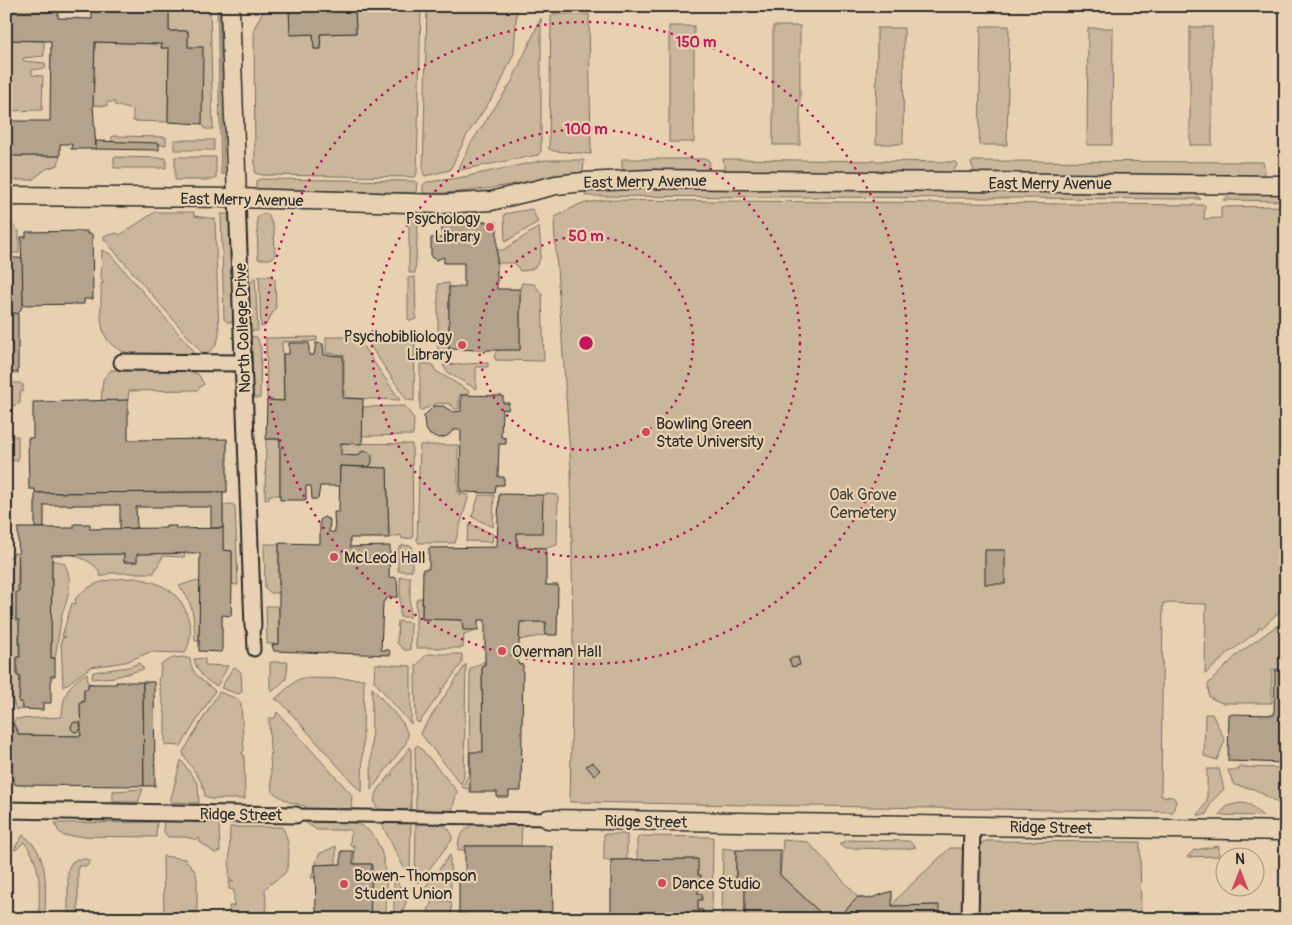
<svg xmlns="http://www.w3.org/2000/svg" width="1292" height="925" font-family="Pangolin,sans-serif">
	<rect width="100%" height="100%" fill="#e8d1b1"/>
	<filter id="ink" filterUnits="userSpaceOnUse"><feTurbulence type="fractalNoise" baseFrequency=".02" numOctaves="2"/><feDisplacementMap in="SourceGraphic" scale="10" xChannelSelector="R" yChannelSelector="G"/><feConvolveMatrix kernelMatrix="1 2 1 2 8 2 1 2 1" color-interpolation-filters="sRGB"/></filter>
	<g filter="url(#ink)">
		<g fill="#c9b69b" stroke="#7a7063">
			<polygon points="94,6 210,6 213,129 205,129 202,124 188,47 188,31 169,31 169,9 94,8"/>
			<polygon points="217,6 219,6 224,175 221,173"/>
			<polygon points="266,6 289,6 290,35 313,34 314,49 321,49 320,34 356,33 355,6 421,6 417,173 415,177 262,175 255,173 254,28"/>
			<polygon points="427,6 517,6 514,53 498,89 467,135 450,170 425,176 423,172"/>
			<polygon points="692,6 1091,6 700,8"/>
			<polygon points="555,14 589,14 591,154 554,151 549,149 551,16"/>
			<polygon points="541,18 541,151 538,155 460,170 459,168 471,143 511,83"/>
			<rect x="669" y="26" width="25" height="116"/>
			<rect x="773" y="26" width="27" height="119"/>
			<polygon points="981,26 1009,26 1007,145 979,145"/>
			<rect x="1190" y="27" width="22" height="118"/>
			<polygon points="877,28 904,28 903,144 876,144"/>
			<polygon points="1088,28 1113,28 1112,145 1087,145"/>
			<polygon points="6,40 44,41 44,56 23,58 24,61 45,63 46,68 32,70 32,75 43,76 42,110 6,111"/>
			<polygon points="95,42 162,44 162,48 169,48 168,122 133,121 133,110 115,105 115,102 107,102 107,106 93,105"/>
			<polygon points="112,136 166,137 166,145 112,143"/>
			<rect x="174" y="140" width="40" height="10"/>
			<polygon points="6,156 60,156 58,165 46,169 32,180 6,180"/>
			<polygon points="114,157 166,158 166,168 114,168"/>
			<polygon points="175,157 216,157 216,178 212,180 175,180"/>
			<polygon points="622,159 707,159 710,162 707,169 701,172 628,172 622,169"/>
			<polygon points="723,159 955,162 957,164 955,169 948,174 732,174 726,170"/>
			<path d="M545,160H584L583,173C529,179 478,195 423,193V185L427,182L458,178Z"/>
			<polygon points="974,161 1263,162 1265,171 1261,177 982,176 974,171 971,163"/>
			<polygon points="260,179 414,181 417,183 416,193 260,190 256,187 256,181"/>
			<polygon points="586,188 1192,192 1201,199 585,196"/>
			<polygon points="1233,193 1286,193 1286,201 1223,200"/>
			<polygon points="603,200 1197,205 1205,205 1204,219 1221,218 1221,207 1286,206 1286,605 1262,628 1259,627 1258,631 1230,652 1228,652 1226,656 1205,674 1206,604 1163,603 1161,796 1173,797 1176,801 1173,812 570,802 573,648 571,469 554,225 555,217 580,204"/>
			<polygon points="532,209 538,222 505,242 504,214"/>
			<path d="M155,212H194V216L215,219L219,334C218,344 213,352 203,354L104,239V236L117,233L120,235Z"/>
			<polygon points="221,214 230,214 233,322 227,322 224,319"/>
			<polygon points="261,214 268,214 274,229 275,255 271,259 258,259 257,218"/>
			<polygon points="6,218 19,231 19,253 6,253"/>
			<polygon points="409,220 418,224 415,273 409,273"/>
			<path d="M539,227C540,247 548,271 520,271L515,263H497V250H503Z"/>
			<path d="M102,250L110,254L193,350V354C166,354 112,365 103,330C99,316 102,298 101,283H104L101,279Z"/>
			<polygon points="259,276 271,276 275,279 276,307 265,326 261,327"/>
			<polygon points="255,277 258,331 250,331 249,285"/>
			<polygon points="415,277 416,319 410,321 408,319 408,278"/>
			<polygon points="449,283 449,349 448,357 438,356 438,284"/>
			<polygon points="522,283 534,284 542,294 544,361 496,360 494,357 497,350 520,349 520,289"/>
			<polygon points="249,336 257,337 261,349 260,398 251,398"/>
			<polygon points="317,337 317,341 282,342 284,401 267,400 266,338"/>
			<polygon points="326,337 351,337 360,342 400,400 347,398 344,394 344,355 326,353"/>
			<polygon points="364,337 415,337 414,401 407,400"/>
			<polygon points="488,363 488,367 476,367 476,389 447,372 443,365"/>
			<polygon points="420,364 432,364 436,371 469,391 469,394 459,395 459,409 454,409 450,404 438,403 420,411"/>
			<polygon points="111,370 186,370 198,374 204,384 197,390 129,391 128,400 101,401 103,379"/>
			<polygon points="6,383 20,383 24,386 22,387 24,391 20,392 20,403 6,409"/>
			<polygon points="405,406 414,419 413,435 362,436 363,407"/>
			<polygon points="7,436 18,436 18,461 6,460"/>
			<polygon points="266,439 280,439 280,495 269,495 269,499 265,499"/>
			<polygon points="341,443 412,444 413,538 402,539 401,535 389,538 387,468 340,466"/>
			<polygon points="420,445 458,445 458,494 469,495 455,543 419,543 417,540"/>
			<polygon points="547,494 558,495 557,545 546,548 517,547 517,533 543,495"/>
			<polygon points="479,495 494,495 493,527 472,517"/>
			<polygon points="232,504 235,506 238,585 232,584 232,551 223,550 223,505"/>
			<polygon points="470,524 493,534 492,542 466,541"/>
			<polygon points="264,544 279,544 279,593 271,593 265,588"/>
			<polygon points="403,545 412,546 412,571 398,571 398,549"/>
			<polygon points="13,553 19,553 16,619 19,620 19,657 17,658 17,675 20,676 19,702 22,702 22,709 16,710 8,686 10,682 7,679 6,557 13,556"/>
			<path d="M185,553L184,557L163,556L154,573H110L101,577C97,563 86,560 73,555L124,554V562H136L137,554Z"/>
			<path d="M52,560L64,563C74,579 68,599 62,614L55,658H51Z"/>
			<rect x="400" y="577" width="10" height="40"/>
			<path d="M135,578C161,582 181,592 188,618C192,630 191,641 185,653L150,652L126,662L91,667L63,687L61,642L62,638L66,637L62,636L72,603L76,604L75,599C92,580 111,579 135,578Z"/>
			<path d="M194,581L200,582L199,641H195C194,619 194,603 179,586Z"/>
			<polygon points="418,598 422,598 422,619 462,620 463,629 478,630 464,635 463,648 416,648 416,601"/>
			<polygon points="266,606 279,606 279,644 267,644"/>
			<polygon points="1286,617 1286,669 1272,669 1272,703 1222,703 1209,697 1208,684 1238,654 1279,624"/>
			<polygon points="398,621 411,623 410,650 404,650 397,643"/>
			<polygon points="520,622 546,622 545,635 519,640"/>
			<polygon points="427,654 462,654 462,663 443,689 440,688 442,691 419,723 416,721 415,675 418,673 416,672 416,666"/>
			<path d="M173,658L183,657L190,659C191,675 204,681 215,691L181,746L165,745V713L158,679L160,677L161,664Z"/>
			<path d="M205,658V665L228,666L217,686C205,681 197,672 194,659Z"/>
			<polygon points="485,661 485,665 482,666 483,752 470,790 462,787 469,774 470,669"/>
			<polygon points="270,662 288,662 286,679 272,692 270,688"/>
			<polygon points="139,663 144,669 115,677 92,679 93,672 128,667"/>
			<polygon points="375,664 411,666 411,724 374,681"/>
			<polygon points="466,664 464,777 461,784 420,733"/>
			<polygon points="235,667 241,672 242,692 238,694 221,688 232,669"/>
			<path d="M87,673L88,683L93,684H88V689H84V702H80L81,736L19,735L18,729L15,730L13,723L15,719L62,717C63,695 67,685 87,673Z"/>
			<polygon points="302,678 364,679 362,793 281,702 275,699 297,680"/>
			<polygon points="372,688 403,723 408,735 406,743 371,790"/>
			<path d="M219,692L238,699L241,704L244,751L241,753L244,755L245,799H211L205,796C204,777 183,760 183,752Z"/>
			<polygon points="277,712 352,795 351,809 306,809 305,806 289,802 272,792 270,754 273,753 270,751 269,718 275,718"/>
			<polygon points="1205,714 1212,714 1225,740 1217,760 1204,756"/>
			<polygon points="418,745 457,791 452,811 416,810 415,747"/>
			<path d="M410,747L411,748V810H379C367,798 382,786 390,775H393L391,773Z"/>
			<polygon points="181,760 198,784 199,803 170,802"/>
			<polygon points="1239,767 1286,768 1286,795 1278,803 1254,789 1234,785 1228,770 1239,770"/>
			<polygon points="1207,769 1219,769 1224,789 1212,801 1206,815 1198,815 1207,801"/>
			<polygon points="143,789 138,802 113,802 113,791"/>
			<polygon points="1240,803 1249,804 1263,816 1219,815 1227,806"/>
			<polygon points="163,821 219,823 220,851 215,853 200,842 200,838 197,840 186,837 168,837 164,832"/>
			<path d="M311,821C323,822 338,820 350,822C392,829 386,888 386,919H370L372,864H355L354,845L350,846L351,830H317L305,822Z"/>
			<polygon points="157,822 156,837 64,836 59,832 55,823"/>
			<path d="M476,822L522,823L521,846H465V850H458C457,836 465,829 476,822Z"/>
			<polygon points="381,823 411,823 410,872 405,870"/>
			<path d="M416,823C430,823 452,820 452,840L418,883L415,880Z"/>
			<path d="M230,827H282C289,836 292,865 284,874C278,879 270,883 265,889L267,919H230L229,906H234V890L229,889V882L234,881L229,880Z"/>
			<rect x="604" y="834" width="23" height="26"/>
			<path d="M23,835C51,854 45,889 45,919H39C39,892 43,864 24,842L16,850L14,849Z"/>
			<polygon points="639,836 713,837 712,919 697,919 698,900 702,894 698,894 698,881 701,881 701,876 698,875 697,859 637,860 637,840"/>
			<polygon points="783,840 808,842 858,897 837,919 827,919 780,875"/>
			<polygon points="848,840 909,841 916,847 907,849 844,848 839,844"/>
			<polygon points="986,841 1140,842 1141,919 976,919 975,846"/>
			<polygon points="336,846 336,864 315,865 315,878 311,878 319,854"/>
			<polygon points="1219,846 1219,856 1187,857 1194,850"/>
			<polygon points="723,848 736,850 736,881 745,882 745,919 722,919"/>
			<polygon points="950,848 966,848 965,919 939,919 938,905 892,906 899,896"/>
			<polygon points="450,855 451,893 422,894 422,891"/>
			<polygon points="163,856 185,859 195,871 197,878 197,919 164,919"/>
			<polygon points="77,859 86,859 90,862 87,866 78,866 78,919 68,919 68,869 72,862"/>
			<polygon points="396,880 407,899 400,919 394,919 394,881"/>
			<polygon points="431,901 451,901 452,919 433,919 428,909 431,906"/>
		</g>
		<g fill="#b3a38c" stroke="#2b2b2b">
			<polygon points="6,6 58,7 58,18 92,19 92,8 169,9 169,31 188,31 188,47 203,47 202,124 168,122 169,48 161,48 162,44 95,42 93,105 96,149 71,149 72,144 60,144 60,156 6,156 6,121 50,121 51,41 6,40"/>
			<polygon points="289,6 355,6 356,33 320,34 321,49 314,49 313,34 290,35"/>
			<polygon points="96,141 159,143 159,150 96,149"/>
			<polygon points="442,221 497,222 497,289 520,289 520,350 487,350 484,353 481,350 449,349 449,287 464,287 464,263 444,263 444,257 436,260 431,257 431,238 442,238"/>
			<polygon points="87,231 87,234 92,234 93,299 84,299 84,304 23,305 21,237 26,237 26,232"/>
			<polygon points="6,258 22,258 23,305 18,314 6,311"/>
			<polygon points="6,311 18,314 18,373 6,372"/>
			<polygon points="289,343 309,343 309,355 314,355 316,343 323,344 324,355 343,356 343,398 363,399 362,444 341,443 341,455 358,456 361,452 367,451 372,455 372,462 369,467 340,466 340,486 320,486 318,499 312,499 311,486 306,486 306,500 280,500 280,439 266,439 267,400 284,401 283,354 289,354"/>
			<polygon points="461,395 503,396 503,403 509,403 508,410 502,409 501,437 506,438 506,444 499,444 498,477 504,477 504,485 496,485 495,493 460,492 461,430 454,430 447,436 440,438 430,435 425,428 424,416 434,406 443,406 453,412 461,411"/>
			<polygon points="128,400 128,440 227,439 227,492 35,493 35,489 29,489 28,438 33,438 33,402"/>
			<polygon points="340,466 387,468 389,538 350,538 350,547 390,546 389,578 395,577 397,580 398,597 389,597 383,602 381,650 389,650 391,655 274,651 272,645 279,644 279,543 320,544 320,520 324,517 330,520 329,532 335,532 334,512 339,512"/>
			<polygon points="223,492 223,528 211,528 211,507 136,507 137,528 120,529 120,505 44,505 44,528 35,528 35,493"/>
			<polygon points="499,494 543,495 542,533 517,533 517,547 546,548 546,585 558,585 557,635 545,635 546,622 520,622 518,664 523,665 521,791 509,791 509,797 497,797 497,792 470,792 470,752 483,752 482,665 485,665 485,620 478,620 478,630 463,630 462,620 422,619 423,569 429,569 429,548 497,547"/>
			<polygon points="74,524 90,524 90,529 166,528 166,526 176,526 176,529 223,528 223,550 232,551 232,584 231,616 222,615 222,652 199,651 200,553 137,554 137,562 124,562 124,554 52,555 51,658 55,658 55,676 51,676 51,703 43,703 43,710 22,709 22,702 19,702 20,676 17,676 17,657 20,657 19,620 16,620 16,592 19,592 18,528 74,528"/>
			<rect x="985" y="550" width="20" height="34"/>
			<polygon points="798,657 800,665 792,667 789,659"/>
			<polygon points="1275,670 1286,671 1286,763 1228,761 1229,714 1274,715"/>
			<polygon points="116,682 143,682 144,786 18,785 14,784 14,780 6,780 6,725 13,723 19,735 81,736 80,702 84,702 84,689 88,689 88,684 117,684"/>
			<polygon points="143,682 154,682 155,786 144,786"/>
			<circle cx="76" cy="727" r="5"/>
			<polygon points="592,762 600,770 594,775 586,766"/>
			<polygon points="465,846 552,846 553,919 465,919 465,914 459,914 459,877 465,877"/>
			<polygon points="736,850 780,850 780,875 827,919 745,919 745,882 736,882"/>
			<polygon points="341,851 353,851 353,864 372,864 370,919 267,919 267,916 316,915 315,865 341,864"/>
			<polygon points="698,859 698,875 701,875 701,881 698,881 698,894 702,894 702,900 698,900 698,910 703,910 703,916 697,916 697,919 611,919 611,860"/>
			<polygon points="892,891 892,906 939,905 939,919 837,919 858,897 868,899"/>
		</g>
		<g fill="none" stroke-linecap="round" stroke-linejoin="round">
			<defs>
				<g id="pedestrian">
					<polyline points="253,626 254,650"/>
					<polyline points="296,815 548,819"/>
				</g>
				<g id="minor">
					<polyline points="237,198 253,626"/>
					<polyline points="122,362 243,363"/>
					<polyline points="6,810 296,815"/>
					<polyline points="970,919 972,826"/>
				</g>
				<g id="tertiary">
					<polyline points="230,6 237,198"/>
					<polyline points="6,196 237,198 442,204 491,201 556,185 584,182 650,179 1286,185"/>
					<polyline points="548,819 1286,831"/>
				</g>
			</defs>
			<use href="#pedestrian" stroke="#2b2b2b" stroke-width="15"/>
			<use href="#minor" stroke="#2b2b2b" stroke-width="19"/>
			<use href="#tertiary" stroke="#2b2b2b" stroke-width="21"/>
			<use href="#pedestrian" stroke="#e8d1b1" stroke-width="11"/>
			<use href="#minor" stroke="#e8d1b1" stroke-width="15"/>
			<use href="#tertiary" stroke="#e8d1b1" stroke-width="18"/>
		</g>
	</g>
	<g fill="none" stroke="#c2185b" stroke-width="2.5" stroke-dasharray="2.5 5">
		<circle cx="586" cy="343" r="107"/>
		<circle cx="586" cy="343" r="214"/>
		<circle cx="586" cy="343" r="321"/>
	</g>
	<g fill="#d1495b" stroke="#e8d1b1" stroke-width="2">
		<circle cx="490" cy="227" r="5"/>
		<circle cx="462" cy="345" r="5"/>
		<circle cx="646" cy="432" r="5"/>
		<circle cx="334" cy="557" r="5"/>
		<circle cx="502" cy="651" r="5"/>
		<circle cx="662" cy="883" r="5"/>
		<circle cx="344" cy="884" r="5"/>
	</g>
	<g text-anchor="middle" stroke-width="4.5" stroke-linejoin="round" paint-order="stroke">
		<g font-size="16" fill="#2b2b2b" stroke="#e8d1b1">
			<text transform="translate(645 181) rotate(-1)" y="6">East Merry Avenue</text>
			<text x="1050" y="189">East Merry Avenue</text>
			<text transform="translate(242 199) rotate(1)" y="6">East Merry Avenue</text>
			<text transform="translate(242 328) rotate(-92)" y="6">North College Drive</text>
			<text transform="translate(241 814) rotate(1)" y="6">Ridge Street</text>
			<text transform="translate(646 821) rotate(1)" y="6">Ridge Street</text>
			<text transform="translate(1051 827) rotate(1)" y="6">Ridge Street</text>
		</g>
		<g font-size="16" fill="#2b2b2b" stroke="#e8d1b1" text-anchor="start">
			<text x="480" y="224" text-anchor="end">Psychology<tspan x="480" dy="18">Library</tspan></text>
			<text x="452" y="342" text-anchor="end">Psychobibliology<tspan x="452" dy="18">Library</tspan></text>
			<text x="656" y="429">Bowling Green<tspan x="656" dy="18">State University</tspan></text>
			<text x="344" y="563">McLeod Hall</text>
			<text x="512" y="657">Overman Hall</text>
			<text x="354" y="881">Bowen-Thompson<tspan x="354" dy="18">Student Union</tspan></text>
			<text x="672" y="889">Dance Studio</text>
		</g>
		<g font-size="16" fill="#43403c" stroke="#e8d1b1">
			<text x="863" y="500">Oak Grove<tspan x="863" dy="18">Cemetery</tspan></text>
		</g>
	</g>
	<circle cx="586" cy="343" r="8" fill="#c2185b" stroke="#e8d1b1" stroke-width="2.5"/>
	<g font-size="15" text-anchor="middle" font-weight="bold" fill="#c2185b" stroke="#e8d1b1" stroke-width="4.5" stroke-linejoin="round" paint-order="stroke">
		<text x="696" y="47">150 m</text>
		<text x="586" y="134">100 m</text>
		<text x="586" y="241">50 m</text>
	</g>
	<rect width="1292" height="925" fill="none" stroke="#e8d1b1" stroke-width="25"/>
	<rect x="12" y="12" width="1267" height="900" fill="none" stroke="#2b2b2b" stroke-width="2" filter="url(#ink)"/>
	<g transform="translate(1240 872)"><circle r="24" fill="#e8d1b1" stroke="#9c8f7b"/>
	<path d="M0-4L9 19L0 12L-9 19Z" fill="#d1495b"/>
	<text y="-8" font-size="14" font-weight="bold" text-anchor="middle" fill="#2b2b2b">N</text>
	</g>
</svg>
